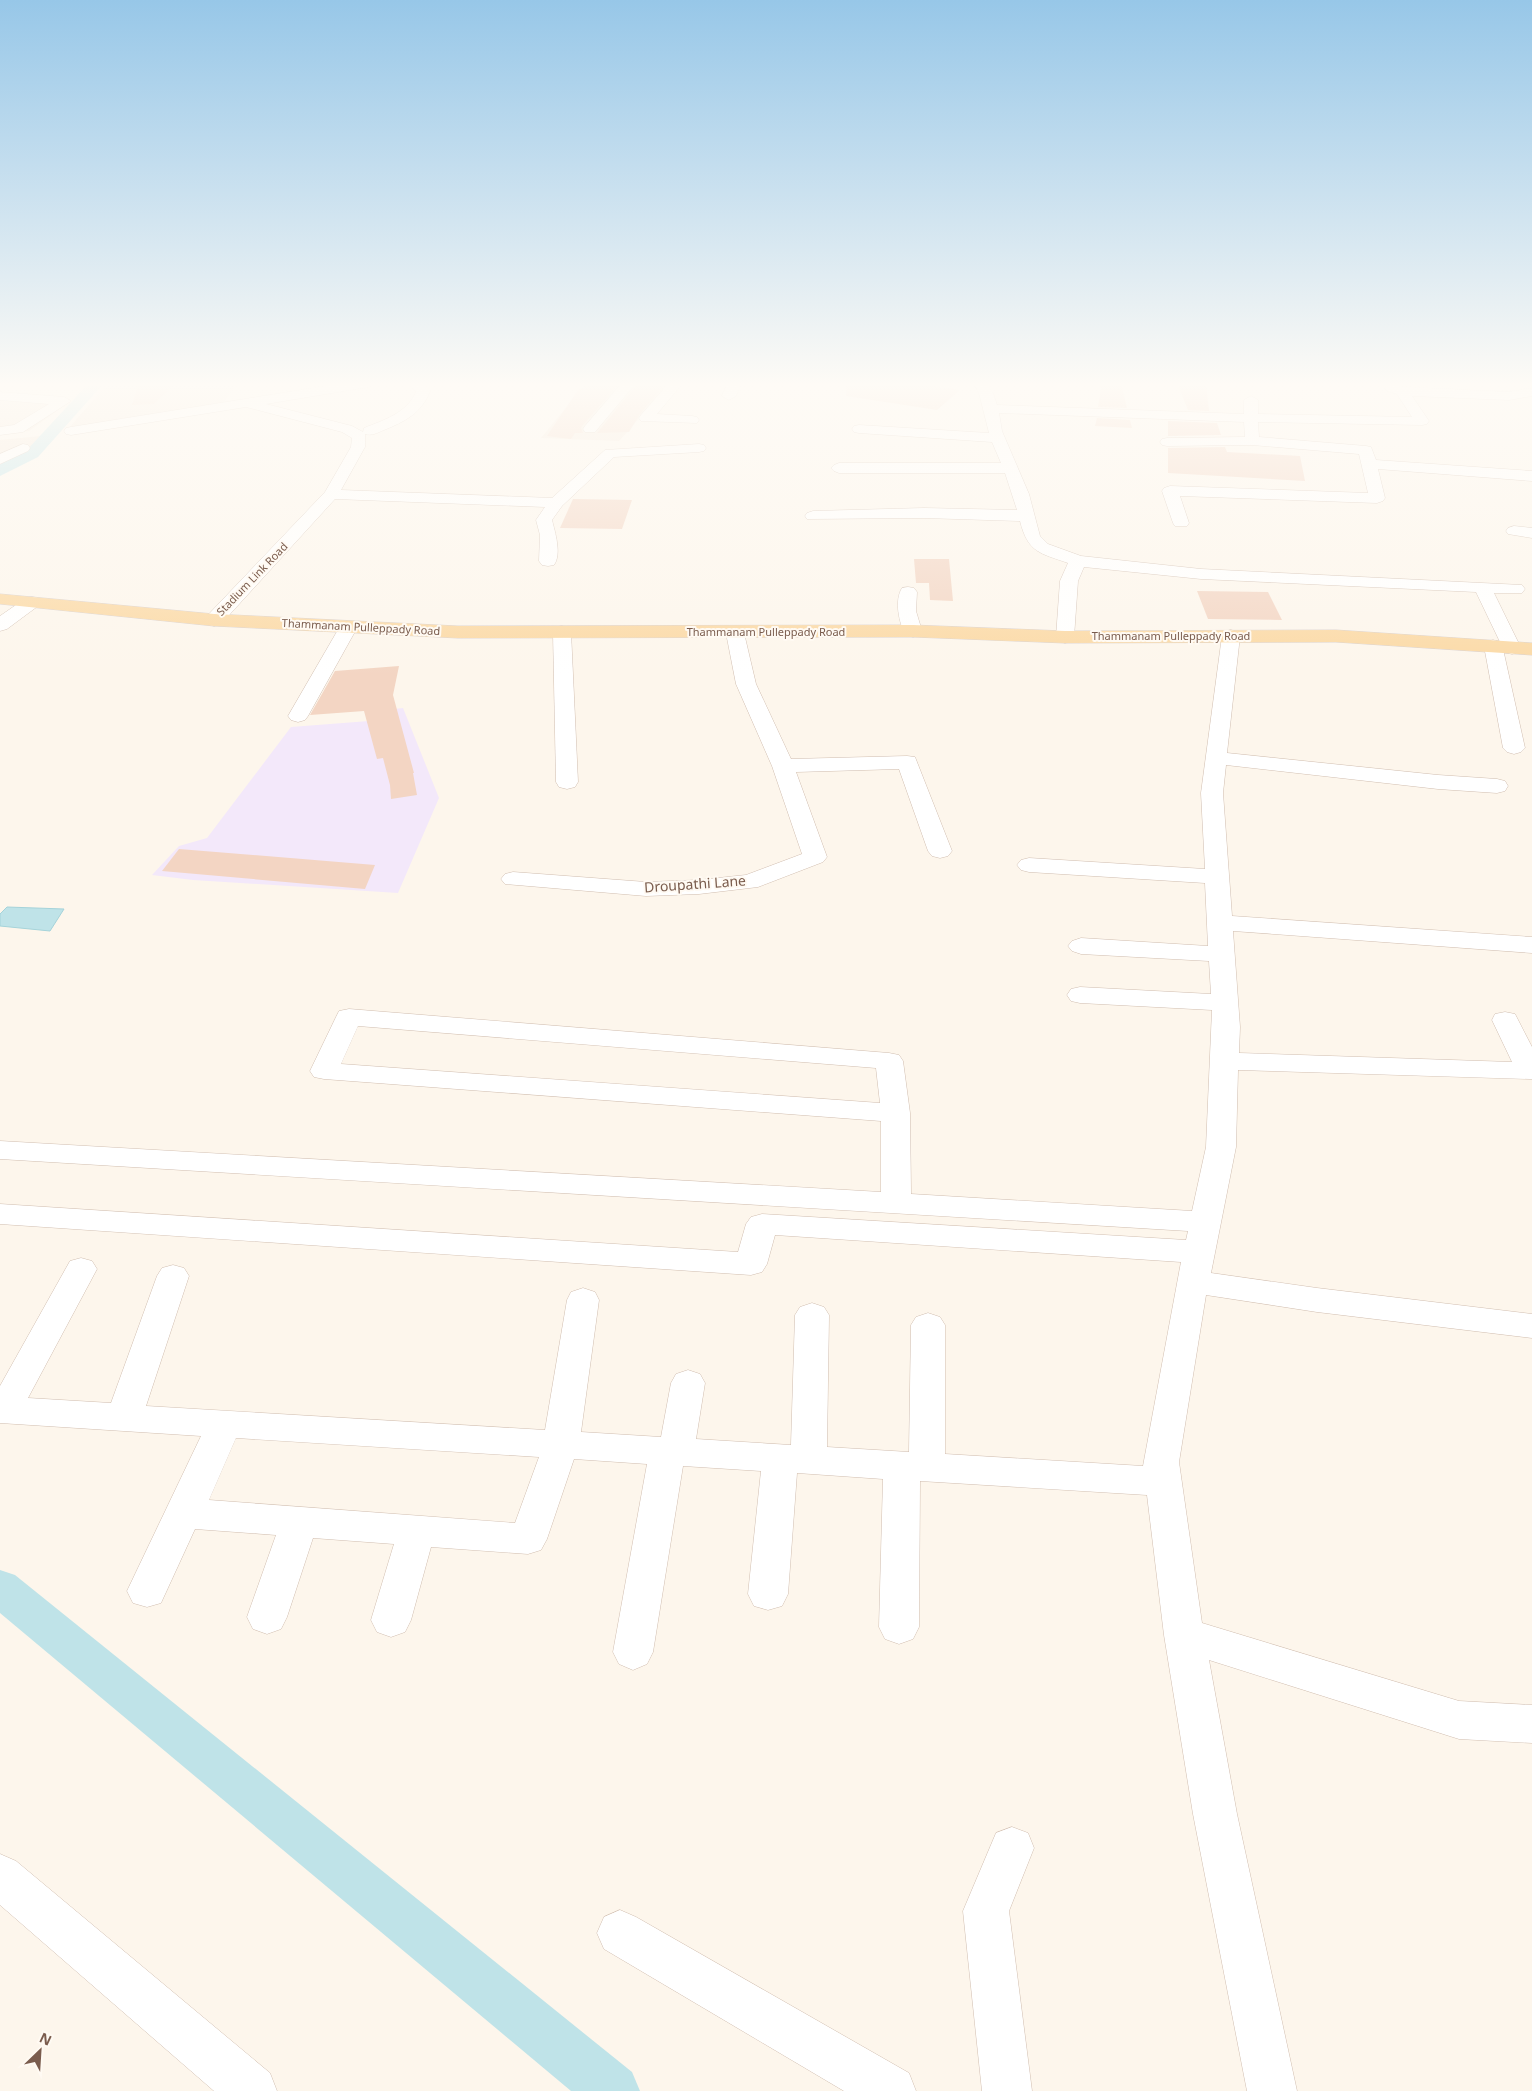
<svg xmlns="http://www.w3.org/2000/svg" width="1532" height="2091" font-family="'Noto Sans',sans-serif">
	<rect width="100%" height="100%" fill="#fdf6ec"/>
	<g fill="#f5e8da">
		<polygon points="108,383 238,383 223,403 69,428"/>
		<polygon points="586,383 671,383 619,441 541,438"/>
		<polygon points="0,394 72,400 29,431 0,435"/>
		<polygon points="51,435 32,454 0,471 0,440"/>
	</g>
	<polygon fill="#f3e8fa" points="403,708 439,798 398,893 193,880 152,875 179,846 207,838 291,727 369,721 377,711"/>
	<polygon fill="#bfe3e8" stroke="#a5d3da" points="7,907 64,909 50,931 0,926 0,914"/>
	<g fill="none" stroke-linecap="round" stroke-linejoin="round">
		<g fill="#bfe3e8" fill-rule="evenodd">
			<polygon points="89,383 104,383 38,457 0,476 0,464 26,451"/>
			<polygon points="0,1570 15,1575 632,2072 640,2091 571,2091 0,1613"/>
		</g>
	</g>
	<g fill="#f3d5c3">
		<polygon points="139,383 176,383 154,404 132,405"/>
		<polygon points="594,383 620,383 583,425 581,428 583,433 575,433 571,439 547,436 578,390"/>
		<polygon points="638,383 666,383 640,414 629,432 597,433"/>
		<polygon points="847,383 913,383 960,390 937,410 846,396"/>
		<polygon points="1102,383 1121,383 1127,408 1098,407"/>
		<polygon points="1177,383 1206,383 1209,411 1188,410"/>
		<polygon points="1097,418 1130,420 1132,428 1095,426"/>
		<polygon points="1168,421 1217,423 1221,435 1168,436"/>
		<polygon points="1225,447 1227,452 1300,456 1305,481 1168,473 1168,448"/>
		<polygon points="573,499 632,500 622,529 560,528"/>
		<polygon points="914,559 949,559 953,601 930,600 929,583 916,583"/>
		<polygon points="1197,591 1268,592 1282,620 1208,619"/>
		<polygon points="399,666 393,695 414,773 413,773 417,795 391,799 390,785 383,758 377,759 364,711 310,715 335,671"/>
		<polygon points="179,849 375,865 365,889 162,871"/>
	</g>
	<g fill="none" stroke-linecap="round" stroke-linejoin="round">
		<defs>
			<g id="minor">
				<path d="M345,383H375L368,387L266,404L352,426L363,432L364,428C384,420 407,413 416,392L409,383H422L430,391C422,413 404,422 384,430C377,433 372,436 365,434V447L341,490L552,498L605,450L699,444L704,445L706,448L704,451L699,452L614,457L562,506L552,520C555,532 562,554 554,565L548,566L542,565L539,561L540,535L536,520L545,507L335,499L221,624L214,626L207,624L205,620L207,616L325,492L351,447L352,438L342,432L246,407L71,435L66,434L64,431L66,428L71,427Z"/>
				<polygon points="622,383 636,383 595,432 585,432 583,429 585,426"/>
				<polygon points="669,383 683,383 657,414 692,416 697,417 699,420 697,423 641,421 639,418 641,415"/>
				<polygon points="728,383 741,383 736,396 729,400 722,396"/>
				<path d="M973,383H985L993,393L997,405L1244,414V400L1251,396L1258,400V414L1412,417L1397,394L1387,391L1385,388L1387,384L1392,383L1403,387L1509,392L1532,388V396L1509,400L1412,396L1429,421L1427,424L1422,425L1258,422L1259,437L1366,446L1371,447L1376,460L1532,471V481L1378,469L1385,498L1383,501L1377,503L1180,496L1189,523L1187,526H1175L1173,523L1162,491L1164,488L1170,486L1368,493L1359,454L1252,445L1167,446L1162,445L1160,442L1162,439L1167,438L1245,437L1244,422L999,413L1002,431L1029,494L1040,536L1048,544L1081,556L1201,569L1522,585L1525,589L1522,593H1494L1521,648L1519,652L1512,654L1505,652L1503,649L1525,748L1521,752L1514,754L1507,752L1503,748L1484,646L1486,642L1493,640L1500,642L1476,592L1201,579L1084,567L1078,581L1074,637L1072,641L1065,643L1058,641L1056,637L1060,581L1068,563C1040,553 1028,553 1020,521L924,518L807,519L805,516L807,513L813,511L924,508L1017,510L1005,473H839L834,471L831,468L834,465L839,463H1001L992,442L859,433L854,432L852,429L854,426L859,425L989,433L979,393Z"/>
				<polygon points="0,392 64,397 71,401 23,432 0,435 0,427 14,425 49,404 0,400"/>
				<polygon points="23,444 28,445 30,448 28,451 0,464 0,454"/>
				<polygon points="1514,526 1532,528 1532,538 1508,534 1506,531 1508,528"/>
				<path d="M908,587L914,588L917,592L916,611L922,631L920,635L913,637L906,635C899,624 894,600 902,588Z"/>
				<polygon points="32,597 38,598 41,602 38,606 7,629 0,631 0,616 26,598"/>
				<polygon points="348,622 355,624 357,628 308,716 305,720 298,722 291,720 288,716 339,628 341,624"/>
				<polygon points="562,626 569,628 571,632 578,782 575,787 567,789 559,787 556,782 553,632 555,628"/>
				<polygon points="735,627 742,629 744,633 756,684 791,759 907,756 915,757 952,851 948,856 940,858 932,856 928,851 899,769 796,772 827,857 823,862 758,887 699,894 646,896 505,884 501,879 505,874 513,872 646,882 699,880 746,875 802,854 772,766 736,684 726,633 728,629"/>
				<path d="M1231,630L1238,632L1240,636L1227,753L1438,775L1497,779L1505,781L1508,786L1505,791L1497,793L1438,789L1226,765L1223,793L1232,916L1532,937V953L1233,931L1240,1027L1239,1053L1512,1062L1492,1020L1495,1014L1505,1012L1515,1014L1532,1047V1079H1530L1238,1070L1236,1147L1211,1273L1317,1288L1532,1314V1338L1317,1312L1206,1295L1179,1462L1202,1623L1459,1701L1532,1705V1743L1459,1739L1209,1660L1237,1814L1297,2091H1247L1193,1814L1164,1635L1147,1495L920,1481L919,1627L913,1639L899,1644L885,1639L879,1627L883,1479L797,1473L788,1594L782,1606L768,1610L754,1606L748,1594L761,1471L683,1466L653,1652L647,1664L633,1670L619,1664L613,1652L647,1464L574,1459L547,1539L541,1550L528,1554L431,1547L411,1620L405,1632L391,1637L377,1632L371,1620L394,1544L313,1538L287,1617L281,1629L267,1634L253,1629L247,1617L276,1535L195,1529L161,1603L147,1607L133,1603L127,1591L201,1436L0,1423V1386L70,1261L81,1258L92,1261L97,1269L28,1398L111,1403L157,1276L162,1268L173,1265L184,1268L189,1276L146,1406L545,1430L567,1300L571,1292L583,1288L595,1292L599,1300L581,1432L661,1437L671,1383L676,1374L688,1370L700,1374L705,1383L696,1439L791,1445L795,1315L800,1307L812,1303L824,1307L829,1315L827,1447L909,1452L911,1325L916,1317L928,1313L940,1317L945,1325V1454L1143,1466L1181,1262L775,1235L767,1264L762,1272L751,1275L0,1224V1204L738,1252L746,1224L751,1217L762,1214L1186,1240L1188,1231L0,1159V1141L881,1192V1121L324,1079L314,1077L310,1071L336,1017L339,1011L349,1009L889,1053L899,1055L903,1061L910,1113L911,1194L1192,1211L1206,1147L1212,1010L1080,1003L1071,1001L1067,995L1071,989L1080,987L1211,994L1209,961L1081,954L1072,951L1068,946L1072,941L1081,938L1208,946L1205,883L1029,872L1021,870L1017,865L1021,860L1029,858L1205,869L1201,793L1222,636L1224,632ZM358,1026L876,1068L880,1103L341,1064ZM236,1438L539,1457L515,1523L209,1500Z"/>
				<polygon points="1012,1827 1028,1833 1034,1848 1009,1911 1032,2091 982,2091 963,1911 996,1833"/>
				<polygon points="0,1854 16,1861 270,2073 277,2091 214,2091 0,1905"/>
				<polygon points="620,1910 636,1917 909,2073 916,2091 844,2091 604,1949 597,1933 604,1917"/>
			</g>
			<polygon id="major" points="0,594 214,614 458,626 913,625 1065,631 1336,630 1532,643 1532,655 1336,642 1065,643 913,637 458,638 214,626 0,604"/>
		</defs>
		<use href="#minor" stroke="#d1beb0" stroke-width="1"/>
		<use href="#major" stroke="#dad1cd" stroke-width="1"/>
		<use href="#minor" fill="#fff" fill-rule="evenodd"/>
		<use href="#major" fill="#fbd9a5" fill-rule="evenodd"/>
	</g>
	<linearGradient id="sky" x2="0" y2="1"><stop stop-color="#97c7e8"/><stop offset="0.57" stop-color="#fefbf6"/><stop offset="1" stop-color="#fefbf6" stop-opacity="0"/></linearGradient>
	<rect width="1532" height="675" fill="url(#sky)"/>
	<g text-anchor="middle" stroke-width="4" stroke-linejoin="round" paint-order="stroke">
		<g font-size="11" fill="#7a5c4d" stroke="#fffaf3">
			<text transform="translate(252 579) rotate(-46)" y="4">Stadium Link Road</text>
			<text transform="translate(361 627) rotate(3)" y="4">Thammanam Pulleppady Road</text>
			<text x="766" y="636">Thammanam Pulleppady Road</text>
			<text x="1171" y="640">Thammanam Pulleppady Road</text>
		</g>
		<g font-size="14" fill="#7a5c4d" stroke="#fffaf3">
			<text transform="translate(695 884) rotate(-4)" y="5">Droupathi Lane</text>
		</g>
	</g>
	<g transform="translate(40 2051) rotate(25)" stroke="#fffaf3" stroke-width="4" paint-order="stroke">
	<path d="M0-4L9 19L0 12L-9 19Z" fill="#7a5c4d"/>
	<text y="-8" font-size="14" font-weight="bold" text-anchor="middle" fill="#7a5c4d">N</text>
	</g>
</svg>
